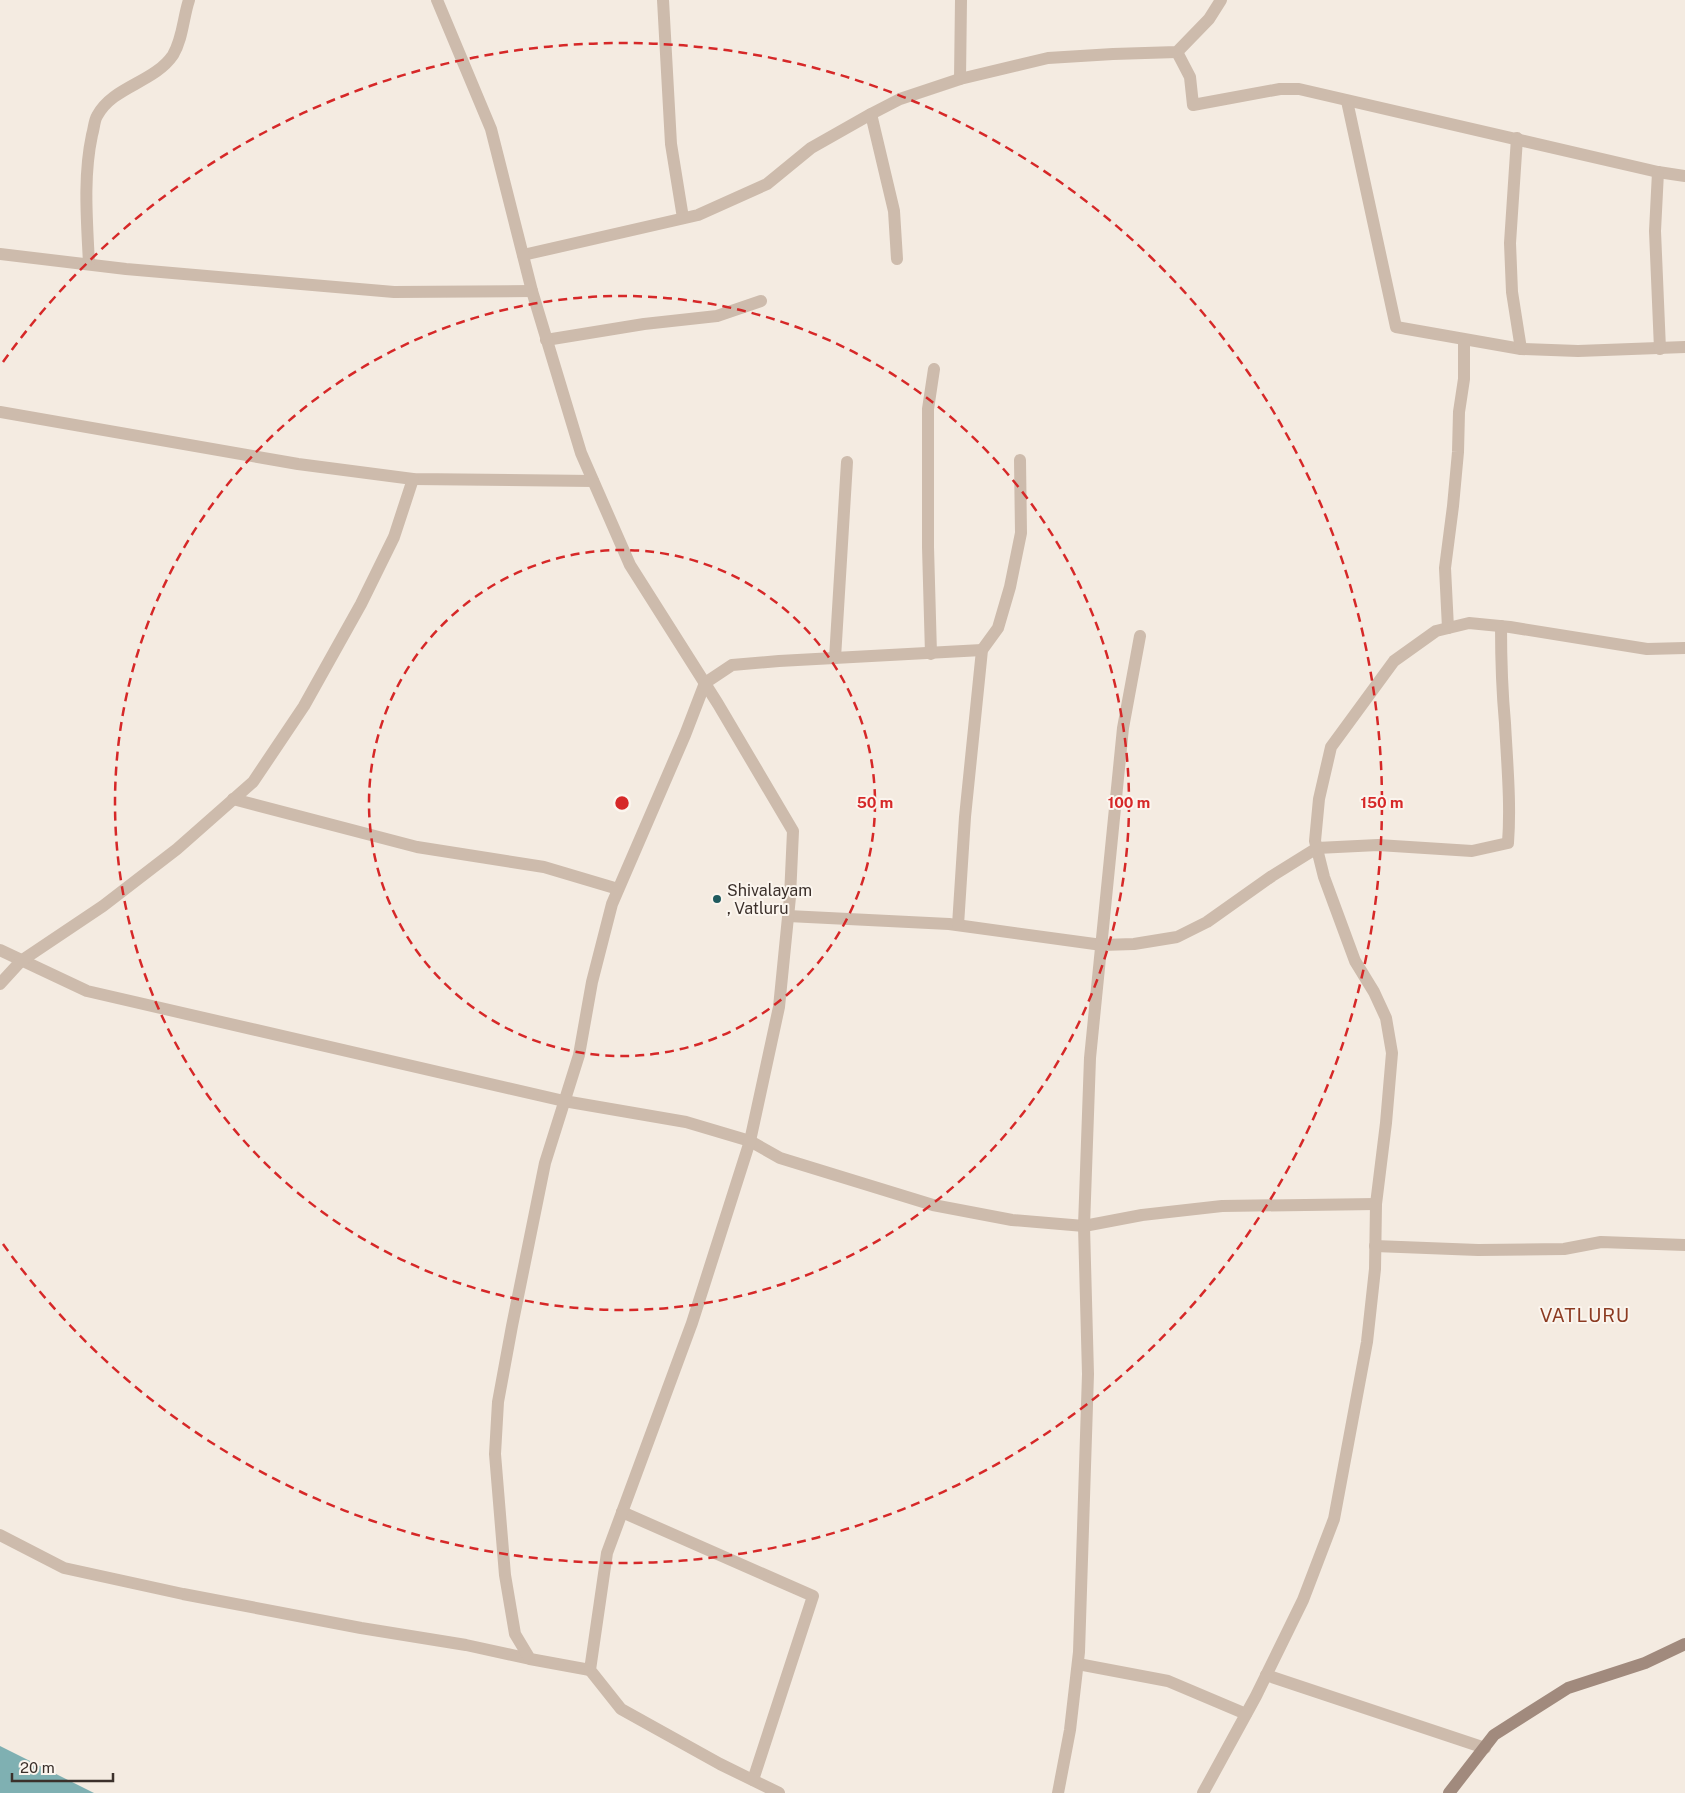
<svg xmlns="http://www.w3.org/2000/svg" width="1685" height="1793" font-family="'Public Sans',sans-serif">
	<rect width="100%" height="100%" fill="#f4ebe1"/>
	<polygon fill="#7fb0b2" points="0,1746 94,1793 0,1793"/>
	<g fill="none" stroke-linecap="round" stroke-linejoin="round">
		<g stroke="#cdbbac" stroke-width="12">
			<polyline points="663,0 671,144 683,218"/>
			<polyline points="1177,52 1190,77 1193,105 1280,89 1299,89 1658,172 1685,176"/>
			<polyline points="960,79 961,0"/>
			<polyline points="1347,101 1396,327 1521,349 1578,351 1685,347"/>
			<polyline points="871,114 894,211 897,259"/>
			<polyline points="1517,138 1510,243 1512,292 1521,349"/>
			<polyline points="1658,172 1655,231 1660,349"/>
			<polyline points="0,254 126,269 394,292 532,291"/>
			<polyline points="523,255 698,215 767,184 811,148 871,114 900,99 960,79 1048,58 1113,54 1177,52 1209,19 1221,0"/>
			<path d="M89,264C87,221 83,177 92,135C94,129 94,121 97,116C113,86 154,83 173,55C183,38 183,18 189,0"/>
			<polyline points="546,340 644,324 717,316 761,301"/>
			<polyline points="0,412 298,464 413,479 593,481"/>
			<polyline points="1448,628 1445,568 1453,506 1458,452 1459,412 1464,379 1464,340"/>
			<polyline points="931,654 928,547 928,409 934,369"/>
			<polyline points="835,658 847,462"/>
			<polyline points="233,799 417,847 544,867 618,889"/>
			<path d="M788,916L949,924L1102,945L1134,944L1177,937L1207,922L1272,876L1317,848L1378,845L1472,851L1508,843C1511,803 1507,763 1505,723C1502,691 1501,659 1501,626"/>
			<polyline points="958,925 965,817 982,650 998,628 1010,587 1021,533 1020,460"/>
			<polyline points="0,950 87,991 564,1101 686,1122 750,1141 780,1158 933,1205 1012,1220 1084,1226 1142,1215 1222,1206 1376,1204"/>
			<polyline points="0,984 21,961 103,906 177,849 253,782 304,706 361,604 394,537 413,479"/>
			<polyline points="1375,1246 1478,1250 1564,1249 1601,1242 1685,1245"/>
			<polyline points="622,1512 813,1596 753,1780"/>
			<polyline points="0,1535 64,1568 183,1594 361,1628 466,1645 530,1659"/>
			<polyline points="1078,1664 1168,1681 1246,1714"/>
			<polyline points="590,1670 530,1659 515,1634 505,1575 495,1454 498,1402 512,1326 545,1163 579,1055 592,982 612,904 685,735 705,683 732,665 779,661 982,650"/>
			<polyline points="1266,1675 1485,1748"/>
			<polyline points="1058,1793 1070,1730 1079,1652 1088,1374 1084,1226 1090,1058 1123,728 1140,636"/>
		</g>
		<g stroke="#cdbbac" stroke-width="12">
			<polyline points="437,0 491,129 532,291 581,453 630,565 718,704 793,831 790,897 779,1007 750,1141 692,1323 607,1553 590,1670 621,1709 720,1764 779,1793"/>
			<polyline points="1203,1793 1256,1696 1303,1600 1334,1519 1367,1342 1375,1269 1376,1204 1386,1123 1392,1053 1386,1018 1374,992 1355,961 1324,877 1315,841 1319,799 1331,747 1394,661 1436,631 1469,623 1510,627 1647,649 1685,648"/>
		</g>
		<polyline stroke="#a18a7d" stroke-width="12" points="1449,1793 1494,1735 1568,1688 1645,1663 1685,1644"/>
	</g>
	<g fill="none" stroke="#d62828" stroke-width="2.5" stroke-dasharray="9 6">
		<circle cx="622" cy="803" r="253"/>
		<circle cx="622" cy="803" r="507"/>
		<path d="M3 362A760 760 0 1 1 3 1244"/>
	</g>
	<circle fill="#1f5a5e" stroke="#fbf5ee" stroke-width="2" cx="717" cy="899" r="5"/>
	<g text-anchor="middle" stroke-width="4" stroke-linejoin="round" paint-order="stroke">
		<g font-size="16" fill="#3b302b" stroke="#fbf5ee" text-anchor="start">
			<text x="727" y="896">Shivalayam<tspan x="727" dy="18">, Vatluru</tspan></text>
		</g>
		<g font-size="19" letter-spacing="1" fill="#8c3b22" stroke="#fbf5ee">
			<text x="1585" y="1322">VATLURU</text>
		</g>
	</g>
	<circle cx="622" cy="803" r="8" fill="#d62828" stroke="#fbf5ee" stroke-width="2.5"/>
	<g font-size="15" text-anchor="middle" font-weight="bold" fill="#d62828" stroke="#fbf5ee" stroke-width="4" stroke-linejoin="round" paint-order="stroke">
		<text x="875" y="808">50 m</text>
		<text x="1129" y="808">100 m</text>
		<text x="1382" y="808">150 m</text>
	</g>
	<path d="M12 1773v8h101v-8" fill="none" stroke="#3b302b" stroke-width="2.5"/>
	<text x="20" y="1773" font-size="15" fill="#3b302b" stroke="#fbf5ee" stroke-width="4" paint-order="stroke">20 m</text>
</svg>
